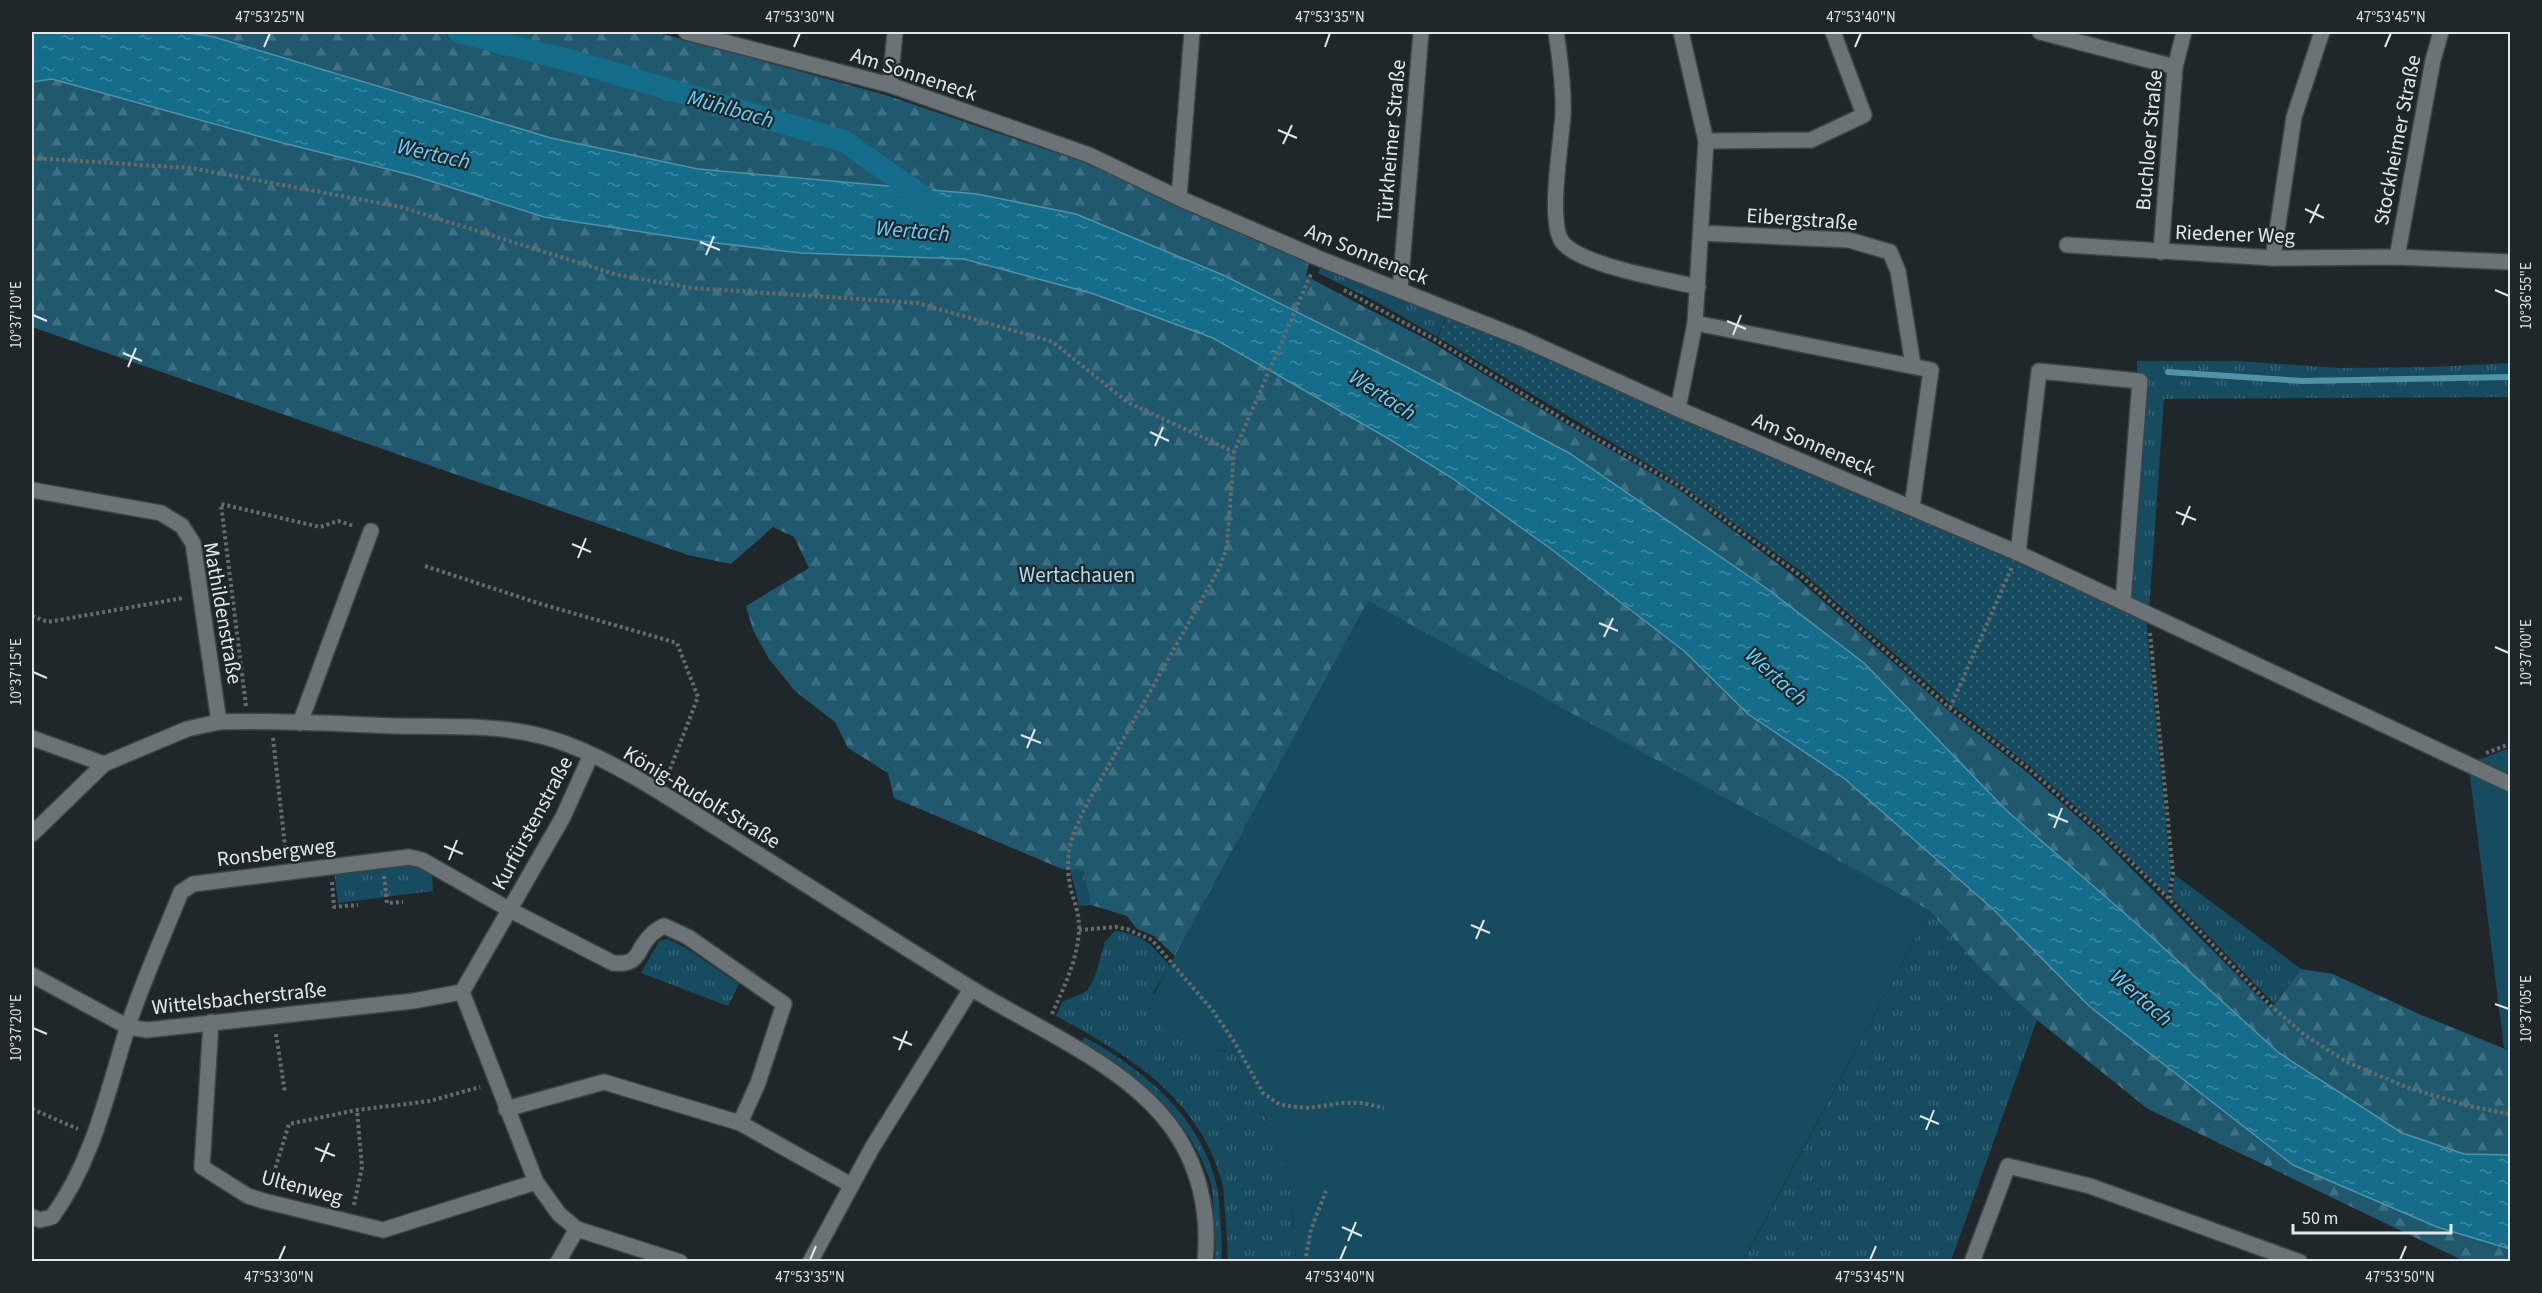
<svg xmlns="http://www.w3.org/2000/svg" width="2542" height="1293" font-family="'Source Sans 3',sans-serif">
	<defs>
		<pattern id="grass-tufts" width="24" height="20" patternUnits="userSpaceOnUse" patternTransform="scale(1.5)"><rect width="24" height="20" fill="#174b5f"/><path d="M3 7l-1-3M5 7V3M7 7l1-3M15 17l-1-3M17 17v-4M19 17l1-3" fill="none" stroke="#386576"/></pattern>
		<pattern id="forest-firs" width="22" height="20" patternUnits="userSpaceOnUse" patternTransform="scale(1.5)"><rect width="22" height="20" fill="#20586e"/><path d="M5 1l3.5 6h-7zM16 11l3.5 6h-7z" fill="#407083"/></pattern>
		<pattern id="garden-dots" width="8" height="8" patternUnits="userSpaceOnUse" patternTransform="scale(1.5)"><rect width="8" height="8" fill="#174b5f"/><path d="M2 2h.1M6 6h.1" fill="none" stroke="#386576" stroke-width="1.8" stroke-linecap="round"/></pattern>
		<pattern id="water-ripples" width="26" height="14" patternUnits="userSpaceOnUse" patternTransform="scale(1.5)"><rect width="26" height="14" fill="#156d8c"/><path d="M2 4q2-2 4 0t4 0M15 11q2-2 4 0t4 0" fill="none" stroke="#4289a2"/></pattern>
	</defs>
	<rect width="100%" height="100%" fill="#20272a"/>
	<g fill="url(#grass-tufts)">
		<polygon points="1323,262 1448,313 1437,337 1377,302 1318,273"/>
		<polygon points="2137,361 2238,361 2339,368 2432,367 2510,363 2510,397 2164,399 2149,611 2126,600 2146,374 2137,372"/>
		<polygon points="410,862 432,870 433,891 338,903 334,871"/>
		<polygon points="1070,869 1083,870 1091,905 1079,906"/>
		<polygon points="2175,875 2301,969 2274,1004 2171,897"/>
		<polygon points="1930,911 1979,967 2037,1020 1951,1261 1743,1262"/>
		<path d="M1115,931C1142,933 1153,946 1170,966L1153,993L1208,1051L1233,1050L1259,1100L1291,1189L1296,1261H1227C1229,1245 1226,1228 1225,1211C1224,1201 1224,1189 1221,1179C1198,1097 1127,1054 1056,1016L1062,1002L1087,991L1095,976L1105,942Z"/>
		<polygon points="668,939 686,948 739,984 728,1006 641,973 659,941"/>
		<path d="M1084,1037C1142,1068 1200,1116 1216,1183C1219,1193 1219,1205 1220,1216C1221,1231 1223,1246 1221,1261H1215C1216,1248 1215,1234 1214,1220C1213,1209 1214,1195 1211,1184C1191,1118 1139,1075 1082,1041Z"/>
	</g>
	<g fill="url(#forest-firs)">
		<polygon points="183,32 656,32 886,95 1086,163 1309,263 1306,276 1433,343 1566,424 1674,486 1798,579 1948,710 2027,772 2097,834 2271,1009 2301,969 2333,974 2419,1014 2510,1051 2510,1155 2464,1154 2402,1133 2279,1053 2145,931 2006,810 1864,663 1766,588 1569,453 1405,366 977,194 698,169 551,138 214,37"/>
		<polygon points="51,79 283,143 415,176 544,217 801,253 964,259 1094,294 1213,338 1389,439 1452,478 1551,549 1684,651 1748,714 1845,779 1994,910 2089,1006 2293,1165 2437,1227 2510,1249 2510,1261 2464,1261 2148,1109 2037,1020 1979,967 1930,911 1368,602 1175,956 1154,936 1137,929 1127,916 1091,905 1083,870 1062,869 894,798 888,773 848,748 835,722 795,691 769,659 753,630 746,606 809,568 794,537 773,527 731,564 688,555 32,327 32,82"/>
	</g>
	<polygon fill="url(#garden-dots)" points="1448,313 1910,511 2146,618 2171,875 2167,895 2102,830 2031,767 1952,705 1803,573 1677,482 1438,337"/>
	<g fill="#174b5f">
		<polygon points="1368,601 1930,911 1743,1261 1296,1261 1291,1189 1259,1100 1233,1050 1208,1051 1185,1043 1163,1030 1148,1005"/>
		<polygon points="2510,748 2510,1051 2504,1048 2469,768 2470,763"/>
	</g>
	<polygon fill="url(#water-ripples)" stroke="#5292a8" stroke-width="1.5" points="32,32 183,32 214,37 551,138 698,169 977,194 1076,214 1223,275 1405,366 1569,453 1766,588 1864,663 2006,810 2145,931 2279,1053 2402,1133 2464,1154 2510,1155 2510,1249 2437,1227 2293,1165 2089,1006 1994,910 1845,779 1748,714 1684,651 1551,549 1452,478 1389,439 1213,338 1094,294 964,259 801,253 708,242 544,217 415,176 283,143 52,79 32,82"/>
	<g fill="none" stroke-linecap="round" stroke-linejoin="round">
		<polyline stroke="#5292a8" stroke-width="6" points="2168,372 2302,381 2510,377"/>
		<polyline stroke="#156d8c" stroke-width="22" points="459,32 590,66 844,141 935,205"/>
		<defs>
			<g id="minor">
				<polyline points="686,32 890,85 1089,155 1179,198 1318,258 1523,339 1678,409 2018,553 2510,784"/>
				<path d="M1556,32C1560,58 1564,86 1563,114C1562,139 1546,227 1564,244C1587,267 1665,279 1698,287"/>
				<polyline points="2040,32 2175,67"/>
				<polyline points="890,85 895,32"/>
				<polyline points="1706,141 1811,140 1864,115 1833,32"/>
				<polyline points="1179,198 1192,32"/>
				<polyline points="1701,233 1849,240 1890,252 1898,271 1913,365"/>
				<polyline points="2067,245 2273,258 2397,257 2510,262"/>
				<polyline points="2161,252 2175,67 2184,32"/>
				<polyline points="2397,257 2433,60 2441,32"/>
				<polyline points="2273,258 2294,117 2322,32"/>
				<polyline points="1400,290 1421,32"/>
				<polyline points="1695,323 1931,370 1912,507"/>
				<polyline points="1678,409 1695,323 1706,141 1681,32"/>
				<polyline points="32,490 161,513 182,526 193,543 219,722"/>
				<polyline points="2018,553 2039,371 2140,381 2123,602"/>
				<polyline points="300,723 371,531"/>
				<polyline points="32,738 104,764"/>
				<path d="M32,834L104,764L187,729L219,722C278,720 337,724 395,726C443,727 494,724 541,736C602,751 674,801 728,835C807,885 885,935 964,984C1029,1025 1122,1062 1169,1124C1199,1163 1210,1213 1205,1262"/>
				<polyline points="32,975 128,1027 147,1030 413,1001 462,992"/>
				<polyline points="462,992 536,1182 559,1214 577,1229 680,1262"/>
				<polyline points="462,992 563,817 591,755"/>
				<polyline points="211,1022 202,1167 248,1196 264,1201 383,1230 536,1182"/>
				<polyline points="506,1109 604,1082 740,1123 851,1185"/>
				<path d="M32,1217L40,1220L52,1217C93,1161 107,1094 127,1029C142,983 163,937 181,892L193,884L409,857L422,860L510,910L613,963C642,966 635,949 652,934C655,931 660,928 664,926L688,937L784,1004L758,1083L740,1123"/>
				<polyline points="558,1262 577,1229"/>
				<polyline points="810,1262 872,1148 971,989"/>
				<polyline points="1972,1262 2008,1166 2090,1186 2300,1262"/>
			</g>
		</defs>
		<use href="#minor" stroke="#3e4446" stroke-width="18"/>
		<g stroke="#656c6e" stroke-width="4" stroke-dasharray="3 3" stroke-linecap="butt">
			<polyline points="32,158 191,168 401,207 618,275 692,288 918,303 1053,342 1127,402 1234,452"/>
			<polyline points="1344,290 1436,340 1566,421 1676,484 1801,576 1950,708 2028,768 2100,832 2169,899 2272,1007 2306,1036 2347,1062 2406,1087 2468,1106 2510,1114"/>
			<polyline points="425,566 541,604 677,643 698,697 667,777"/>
			<polyline points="32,616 48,622 183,598"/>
			<polyline points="2150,633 2173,874 2169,899"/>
			<polyline points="246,706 221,504 320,527 338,521 354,526"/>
			<polyline points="1950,708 2012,567"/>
			<polyline points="273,738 286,855"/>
			<polyline points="2486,753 2510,744"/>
			<polyline points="384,876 387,903 403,902"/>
			<polyline points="332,882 334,907 358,905"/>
			<polyline points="1079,930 1116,927 1127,929 1152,940 1213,1011 1235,1043 1263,1093 1277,1103 1287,1106 1309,1108 1341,1103 1363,1103 1384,1108"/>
			<path d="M1052,1014C1064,987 1077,961 1079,931C1080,916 1075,904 1071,890C1063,853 1072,834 1088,802L1219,569L1227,546L1234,452L1311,274"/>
			<polyline points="276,1034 285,1093"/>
			<polyline points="32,1109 78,1129"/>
			<polyline points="270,1185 289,1124 357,1110 430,1101 480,1087"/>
			<polyline points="354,1205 362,1167 357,1110"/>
			<polyline points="1305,1262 1311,1229 1326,1191"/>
		</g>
		<use href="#minor" stroke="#6b7377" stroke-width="15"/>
	</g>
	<path fill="none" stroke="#e2e7e9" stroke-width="2" d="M264,47L270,33M794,47L800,33M1325,47L1330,33M1855,47L1861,33M2385,47L2391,33M1278,130L1297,138M1283,144L1292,125M2305,209L2324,218M2310,223L2319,204M700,242L720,250M706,255L714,236M2495,290L2509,296M33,315L47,321M1727,321L1746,329M1733,335L1741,315M123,353L142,361M128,367L136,348M1150,432L1169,441M1155,446L1163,427M2176,512L2196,520M2182,525L2190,506M572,544L591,552M578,558L586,538M1599,623L1618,631M1604,637L1613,618M2495,647L2509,653M33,672L47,678M1021,735L1041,743M1027,748L1035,729M2048,814L2068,822M2054,828L2062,808M444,846L463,854M449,860L457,840M1471,925L1490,933M1476,939L1484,920M2495,1004L2509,1009M33,1028L47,1034M893,1037L912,1045M899,1050L907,1031M1920,1116L1939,1124M1926,1130L1934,1110M315,1148L335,1156M321,1162L329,1143M1342,1227L1362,1236M1348,1241L1356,1222M279,1260L285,1246M810,1260L816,1246M1340,1260L1346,1246M1870,1260L1876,1246M2400,1260L2406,1246"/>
	<g text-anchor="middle" stroke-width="4.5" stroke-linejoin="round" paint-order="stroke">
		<g font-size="21" fill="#e2e7e9" stroke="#20272a">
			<text transform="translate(914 74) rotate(18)" y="7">Am Sonneneck</text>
			<text transform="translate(2149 140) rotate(-85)" y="7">Buchloer Straße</text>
			<text transform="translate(2397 140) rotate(-79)" y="7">Stockheimer Straße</text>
			<text transform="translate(1391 141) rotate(-85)" y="7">Türkheimer Straße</text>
			<text transform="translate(1802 219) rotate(4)" y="7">Eibergstraße</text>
			<text transform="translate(2235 234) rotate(2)" y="7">Riedener Weg</text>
			<text transform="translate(1367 254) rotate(22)" y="7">Am Sonneneck</text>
			<text transform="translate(1814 444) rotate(23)" y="7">Am Sonneneck</text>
			<text transform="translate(223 613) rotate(80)" y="7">Mathildenstraße</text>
			<text transform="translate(702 797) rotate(31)" y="7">König-Rudolf-Straße</text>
			<text transform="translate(532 823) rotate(-62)" y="7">Kurfürstenstraße</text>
			<text transform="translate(276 852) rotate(-7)" y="7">Ronsbergweg</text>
			<text transform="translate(239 998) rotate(-6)" y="7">Wittelsbacherstraße</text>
			<text transform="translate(302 1187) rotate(15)" y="7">Ultenweg</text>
		</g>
		<g font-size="21" fill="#afdef3" stroke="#20272a">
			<text x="1077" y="582">Wertachauen</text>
		</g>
		<g font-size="22" font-style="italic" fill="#67d1fb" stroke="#20272a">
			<text transform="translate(731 108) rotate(16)" y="8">Mühlbach</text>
			<text transform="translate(434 153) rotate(13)" y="8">Wertach</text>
			<text transform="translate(913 230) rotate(5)" y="8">Wertach</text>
			<text transform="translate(1383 394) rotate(33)" y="8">Wertach</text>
			<text transform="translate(1777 676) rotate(42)" y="8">Wertach</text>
			<text transform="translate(2142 997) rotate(41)" y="8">Wertach</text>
		</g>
	</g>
	<rect width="2542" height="1293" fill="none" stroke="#20272a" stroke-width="66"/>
	<path d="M2293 1224v9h158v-9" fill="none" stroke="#e2e7e9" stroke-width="3"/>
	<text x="2302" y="1224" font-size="18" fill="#e2e7e9" stroke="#20272a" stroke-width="4.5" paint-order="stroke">50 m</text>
	<rect x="33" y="33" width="2476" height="1227" fill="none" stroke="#e2e7e9" stroke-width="2"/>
	<g font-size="15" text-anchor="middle" fill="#e2e7e9">
		<text x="270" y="22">47°53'25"N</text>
		<text x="800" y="22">47°53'30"N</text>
		<text x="1330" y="22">47°53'35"N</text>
		<text x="1861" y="22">47°53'40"N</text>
		<text x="2391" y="22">47°53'45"N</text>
		<text transform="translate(2526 296) rotate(-90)" y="5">10°36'55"E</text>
		<text transform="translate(16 315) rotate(-90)" y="5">10°37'10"E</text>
		<text transform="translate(2526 653) rotate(-90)" y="5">10°37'00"E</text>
		<text transform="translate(16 672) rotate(-90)" y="5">10°37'15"E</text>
		<text transform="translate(2526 1009) rotate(-90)" y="5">10°37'05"E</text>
		<text transform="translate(16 1028) rotate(-90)" y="5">10°37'20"E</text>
		<text x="279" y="1282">47°53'30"N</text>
		<text x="810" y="1282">47°53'35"N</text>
		<text x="1340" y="1282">47°53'40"N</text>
		<text x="1870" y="1282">47°53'45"N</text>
		<text x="2400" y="1282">47°53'50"N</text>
	</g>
</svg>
